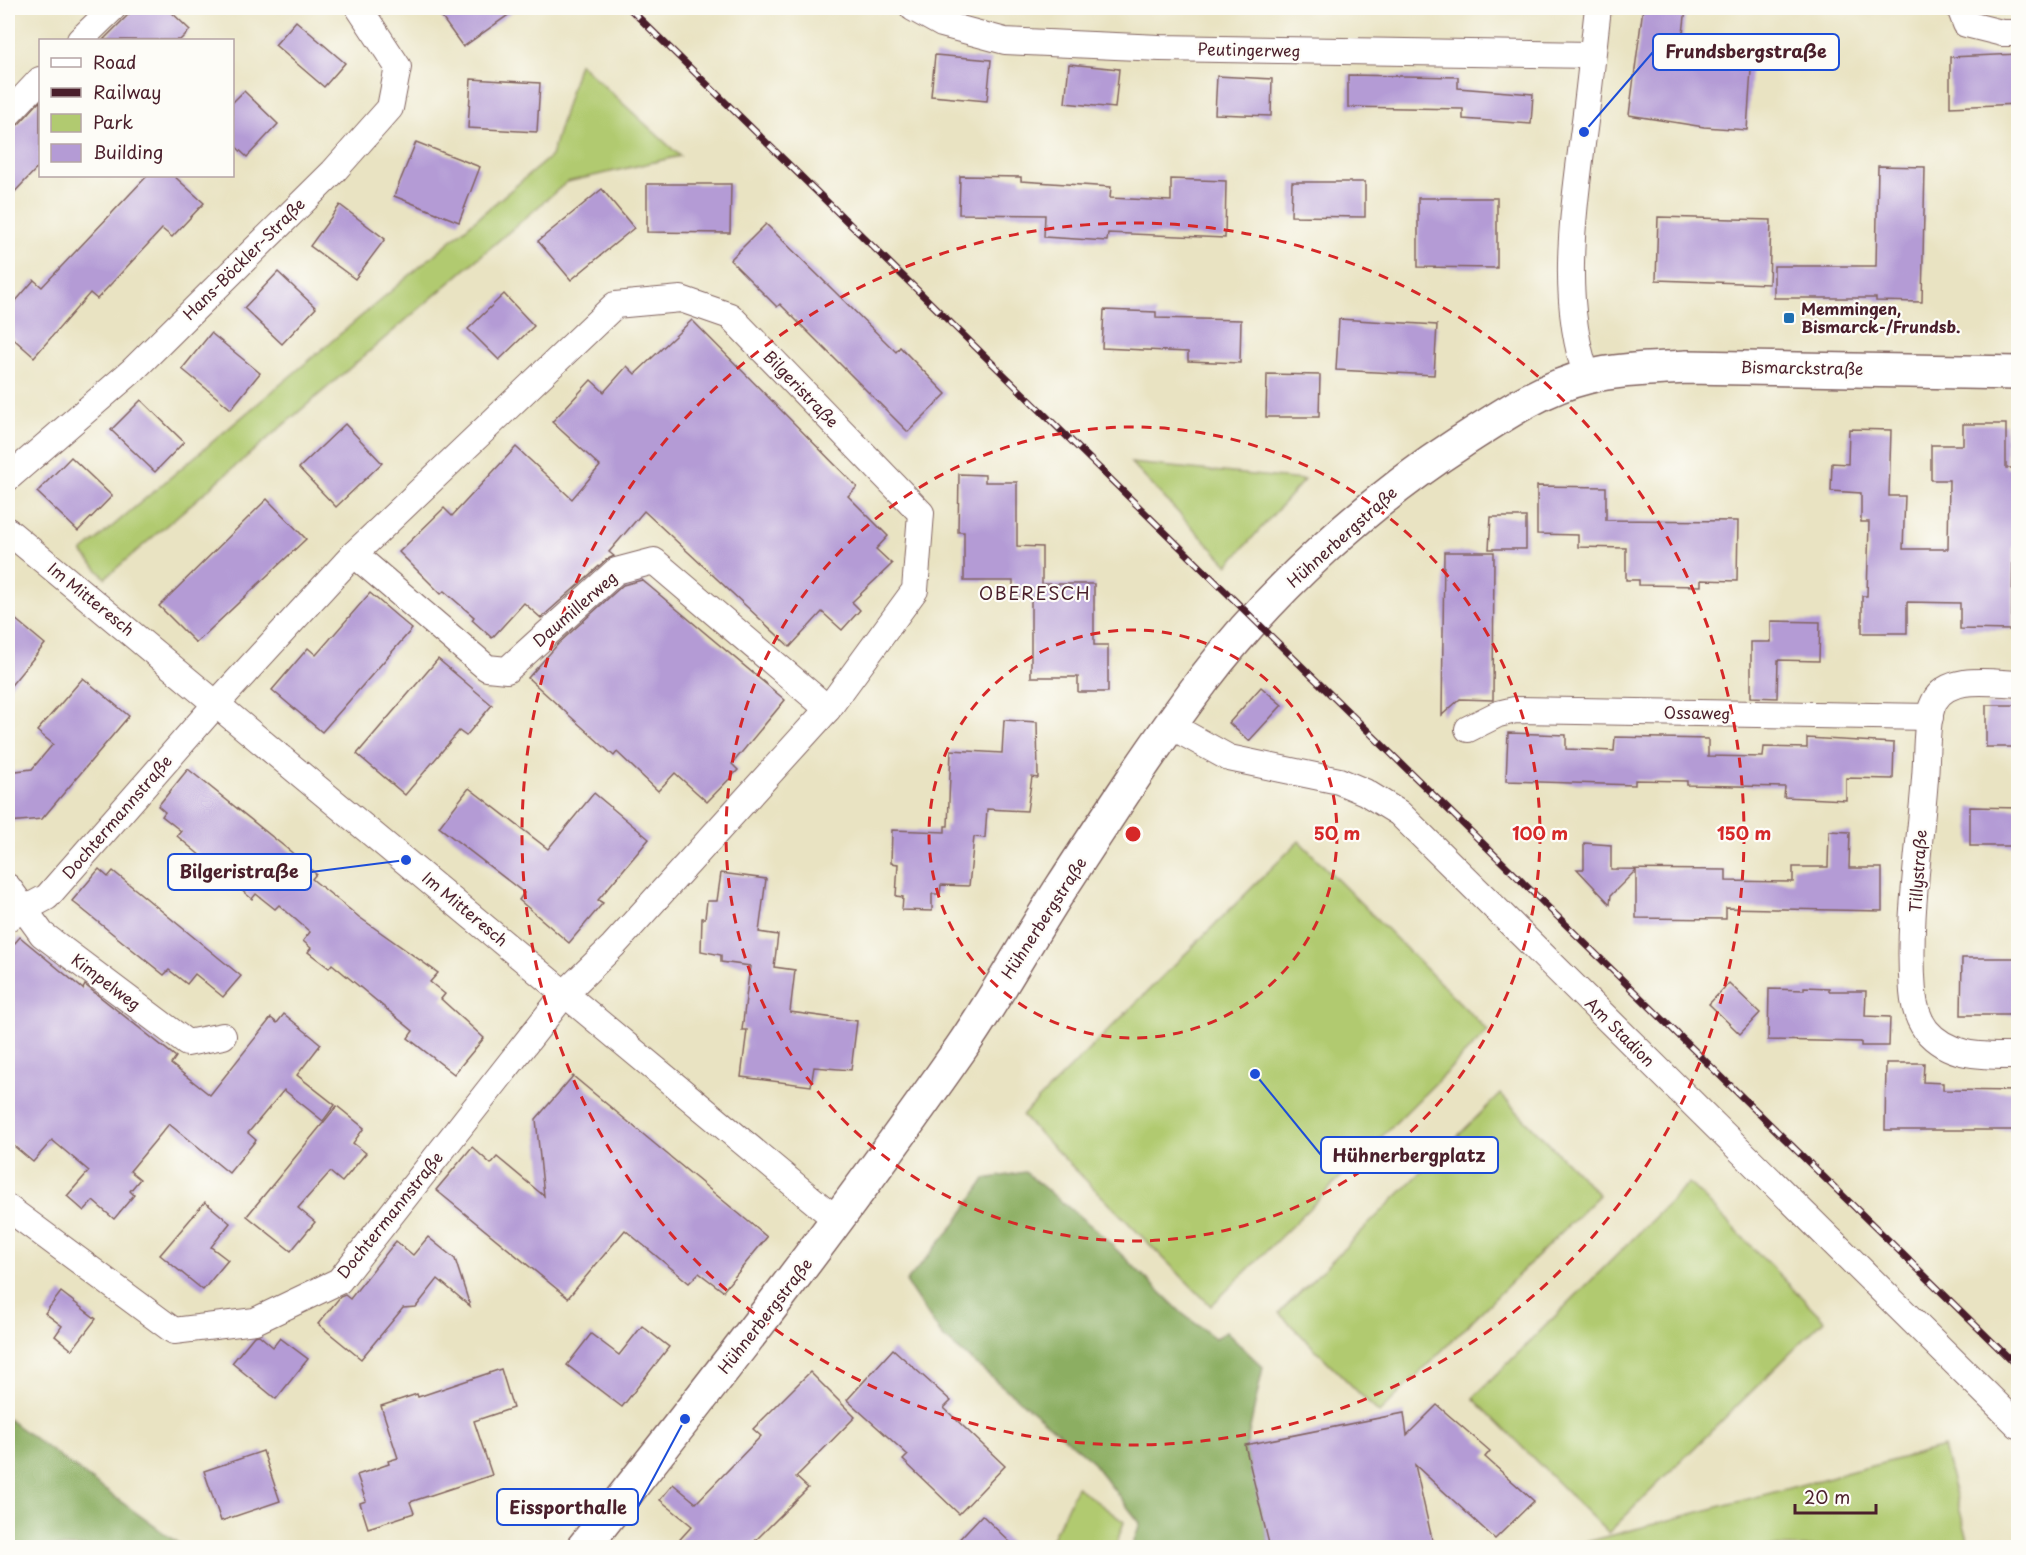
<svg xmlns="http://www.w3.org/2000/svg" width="2026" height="1555" font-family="'Playpen Sans',sans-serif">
	<rect width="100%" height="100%" fill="#fdfcf7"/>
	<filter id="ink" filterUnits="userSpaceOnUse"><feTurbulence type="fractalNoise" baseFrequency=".0167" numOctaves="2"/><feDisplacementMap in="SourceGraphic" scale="12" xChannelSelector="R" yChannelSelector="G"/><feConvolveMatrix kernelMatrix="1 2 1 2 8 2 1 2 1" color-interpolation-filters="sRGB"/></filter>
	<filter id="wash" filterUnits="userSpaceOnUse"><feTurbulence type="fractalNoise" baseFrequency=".008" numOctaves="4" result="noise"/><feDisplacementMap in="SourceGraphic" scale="24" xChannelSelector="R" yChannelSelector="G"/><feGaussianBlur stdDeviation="1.35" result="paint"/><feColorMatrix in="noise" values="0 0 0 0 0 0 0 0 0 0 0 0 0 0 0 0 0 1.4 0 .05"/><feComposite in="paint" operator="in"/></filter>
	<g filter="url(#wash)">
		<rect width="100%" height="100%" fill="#e9e3c2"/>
		<g fill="#b1ca70" stroke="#7e744e" stroke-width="1.5">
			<polygon points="579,63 680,156 567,182 105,578 82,552 551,156"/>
			<polygon points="1131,463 1304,480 1228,565"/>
			<polygon points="1299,841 1488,1031 1211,1306 1022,1116"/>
			<polygon points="1500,1094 1599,1195 1379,1413 1279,1313"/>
			<polygon points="1689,1183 1824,1320 1608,1533 1473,1398"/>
			<polygon points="1943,1447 1970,1547 1568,1547"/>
			<polygon points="1077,1487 1124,1522 1115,1547 1048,1547"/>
		</g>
		<g fill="#8cae62" stroke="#6b6646" stroke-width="1.5">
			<polygon points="1025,1172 1095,1229 1183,1314 1215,1338 1226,1332 1263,1367 1246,1447 1270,1547 1132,1547 1140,1523 1089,1458 942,1336 906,1282 956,1223 985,1179"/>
			<polygon points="8,1419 183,1547 8,1547"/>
		</g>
		<g id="blocks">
			<g fill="#b49bd5">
				<polygon points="135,8 167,8 190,30 180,40 103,40"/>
				<polygon points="435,8 518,8 463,47"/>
				<polygon points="1643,8 1686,8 1681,51 1752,55 1747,130 1704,127 1629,115"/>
				<polygon points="296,21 345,63 324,87 275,45"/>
				<polygon points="2019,54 2019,104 1950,107 1950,57"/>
				<polygon points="935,55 991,60 987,101 931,96"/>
				<polygon points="1069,64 1119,69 1115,108 1065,103"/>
				<polygon points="1348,75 1458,77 1458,88 1533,94 1531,124 1463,119 1463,109 1348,107"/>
				<polygon points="1217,76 1272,79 1271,116 1215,114"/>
				<polygon points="471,79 540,83 537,132 468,128"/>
				<polygon points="244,91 278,124 247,157 232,143 232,103"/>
				<polygon points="40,101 40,165 8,199 8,131 19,124"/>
				<polygon points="416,142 480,167 459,222 394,196"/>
				<polygon points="1878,166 1925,167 1922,302 1876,301 1876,298 1774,298 1774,266 1876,266"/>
				<polygon points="147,176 174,176 204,203 172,237 162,229 97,299 90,293 34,357 8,334 8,310 34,280 42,287"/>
				<polygon points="960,176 1021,177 1021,181 1111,187 1110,198 1171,201 1171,179 1226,181 1225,238 1108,233 1107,241 1044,237 1045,215 959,214"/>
				<polygon points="1292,182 1365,182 1365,217 1291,216"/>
				<polygon points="647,184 731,184 730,233 647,232"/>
				<polygon points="602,189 634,228 571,280 538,241"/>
				<polygon points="1418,198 1497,198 1497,268 1418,267"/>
				<polygon points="340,205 385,239 355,279 310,246"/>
				<polygon points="1658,217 1771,220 1769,284 1656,280"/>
				<polygon points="766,224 896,352 900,347 946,394 908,432 780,304 777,307 730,260"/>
				<polygon points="278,272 316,308 282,344 244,308"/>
				<polygon points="504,294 534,326 499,360 468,329"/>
				<polygon points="1104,310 1156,312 1156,318 1241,320 1240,363 1188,361 1188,352 1102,348"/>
				<polygon points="1339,319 1437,325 1434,375 1336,370"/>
				<polygon points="692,320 857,487 848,496 888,536 876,549 892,564 852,602 860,610 842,630 822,612 790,647 644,511 609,552 614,556 606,560 541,618 524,603 492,638 472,620 474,617 444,591 441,594 399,552 444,508 452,516 516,447 572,499 600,466 552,422 591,380 604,392 627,366 635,374"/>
				<polygon points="211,333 260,373 231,409 182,369"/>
				<polygon points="1267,374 1320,375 1319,417 1266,417"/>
				<polygon points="141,400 184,442 155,472 111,430"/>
				<polygon points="345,424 382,463 336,507 299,468"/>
				<polygon points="1963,424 2006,424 2006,468 2019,468 2019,547 2013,547 2012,630 1960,629 1960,603 1907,602 1907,633 1862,633 1862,596 1867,596 1869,522 1861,522 1861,493 1831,491 1832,463 1848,464 1849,429 1891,430 1889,496 1905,496 1903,549 1948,549 1949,480 1931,480 1931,445 1963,445"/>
				<polygon points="71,457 112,496 78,531 37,492"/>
				<polygon points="959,474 985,475 985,482 1017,482 1017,546 1042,547 1042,584 1094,584 1094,645 1108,645 1108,692 1078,692 1078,677 1031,677 1031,597 1013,597 1013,581 964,581 964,532 958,532"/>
				<polygon points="1537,486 1606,487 1606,520 1738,521 1737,581 1701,580 1701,586 1639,585 1639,580 1626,580 1626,548 1578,547 1578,535 1537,534"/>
				<polygon points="267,499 306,539 196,643 159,606"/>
				<polygon points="1491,517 1526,517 1526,549 1489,549"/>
				<polygon points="1444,552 1494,552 1493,700 1460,699 1442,715"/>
				<polygon points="642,580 785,700 732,764 738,770 707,802 675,773 658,791 617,752 614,756 528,678 559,643 623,585"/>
				<polygon points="370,593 412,629 322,732 272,690 308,648 316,655"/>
				<polygon points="8,613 45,644 8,689"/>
				<polygon points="1771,621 1820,622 1819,661 1778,660 1777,698 1751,697 1751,642 1771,642"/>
				<polygon points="438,659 492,705 466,736 459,731 405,795 357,754"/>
				<polygon points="83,678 129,716 42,819 8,822 8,772 32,769 53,744 37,731"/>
				<polygon points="1261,687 1282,705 1249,741 1229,723"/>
				<rect x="1986" y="705" width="33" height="42"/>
				<polygon points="1004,720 1037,722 1038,778 1032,777 1027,811 987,809 985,838 974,837 969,886 941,885 940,894 932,894 932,911 902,910 903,897 896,896 898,864 891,863 892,830 945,832 945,826 948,826 951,750 1002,753"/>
				<polygon points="1508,733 1566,735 1566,749 1614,751 1615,737 1708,739 1708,756 1763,757 1764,747 1807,748 1807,738 1894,743 1893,779 1846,778 1846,800 1784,797 1785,787 1687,785 1687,781 1635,780 1635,785 1506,781"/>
				<polygon points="188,769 290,851 316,874 312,879 359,917 438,973 430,982 445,994 441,999 484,1038 454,1074 408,1038 413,1031 332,964 329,968 308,952 311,948 303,941 310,932 279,905 275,909 256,894 252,899 177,836 181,831 162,816 165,812 158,806"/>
				<polygon points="469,788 548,849 594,793 649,839 598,900 603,903 569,943 519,900 524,893 439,827"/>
				<polygon points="1970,807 2019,808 2019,846 1970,846"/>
				<polygon points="1829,831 1850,832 1849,868 1882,868 1882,911 1726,908 1726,919 1636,918 1636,870 1611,895 1610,904 1577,869 1584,869 1584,843 1611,845 1611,869 1726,870 1726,881 1793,882 1793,867 1828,867"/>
				<polygon points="99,869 108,877 113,871 241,976 223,997 195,974 187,984 169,970 164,975 72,901"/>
				<polygon points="721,873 766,879 759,932 778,935 774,967 795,970 790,1012 857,1021 851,1070 814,1067 811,1086 741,1077 747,1030 742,1030 750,966 721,962 721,955 701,951 702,918 705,918 707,901 717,901"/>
				<polygon points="20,937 83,989 85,985 176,1057 171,1064 210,1095 271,1018 277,1023 284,1014 321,1044 297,1075 335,1105 323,1121 284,1090 248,1133 256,1140 229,1173 169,1124 130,1171 140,1179 130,1191 134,1195 114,1219 93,1201 84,1211 67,1196 89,1171 52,1140 33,1162 8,1141 8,951"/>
				<polygon points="1962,958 2019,958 2019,1015 1961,1015"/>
				<polygon points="1729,983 1760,1013 1740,1034 1709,1004"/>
				<polygon points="1804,987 1829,988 1829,991 1866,991 1865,1016 1890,1017 1889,1046 1861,1046 1861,1042 1768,1040 1769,989 1804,990"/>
				<polygon points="1886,1063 1924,1063 1923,1082 1943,1083 1943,1090 2019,1091 2019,1130 1885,1130"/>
				<polygon points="573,1076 767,1237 723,1291 699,1273 689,1283 625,1230 568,1298 436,1190 472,1147 491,1164 497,1157 544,1196 536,1119"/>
				<polygon points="337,1106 364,1128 353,1143 366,1153 342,1182 330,1172 298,1208 315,1222 291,1251 247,1216"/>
				<polygon points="205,1202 230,1223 211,1247 228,1260 203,1290 160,1255"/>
				<polygon points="428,1237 455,1259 470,1306 438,1279 416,1307 403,1308 361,1359 318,1324 340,1297 345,1295 350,1299 396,1241 413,1255"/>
				<polygon points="61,1292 96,1319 72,1350 55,1336 62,1326 45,1313"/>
				<polygon points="642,1326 669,1347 622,1407 567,1365 591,1334 619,1355"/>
				<polygon points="259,1335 273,1347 280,1338 308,1359 276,1399 232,1363 254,1336"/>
				<polygon points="893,1349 951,1401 944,1408 1005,1466 959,1514 903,1460 908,1455 847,1400"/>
				<polygon points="501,1369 513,1408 474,1421 492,1475 410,1502 414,1513 368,1528 360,1503 366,1501 357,1475 389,1464 388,1461 398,1458 381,1406 417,1394 418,1397"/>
				<polygon points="810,1372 855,1417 796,1477 808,1488 748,1548 672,1548 692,1526 660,1500 673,1484 696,1503 761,1436 753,1429"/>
				<polygon points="1437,1405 1490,1451 1485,1457 1534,1501 1495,1539 1415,1465 1434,1548 1270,1548 1245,1445 1404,1413 1407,1435"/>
				<polygon points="263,1451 280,1501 221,1521 204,1471"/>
				<polygon points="982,1515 1016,1548 951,1548"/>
			</g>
		</g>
	</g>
	<g filter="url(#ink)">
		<use href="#blocks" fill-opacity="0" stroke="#826460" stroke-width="1.5"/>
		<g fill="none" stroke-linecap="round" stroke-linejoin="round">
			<defs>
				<g id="street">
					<polyline points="913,8 942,24 1005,41 1160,48 1592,55"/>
					<polyline points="1960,8 1966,24 2002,33 2018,33"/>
					<polyline points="80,40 113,8"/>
					<polyline points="8,114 40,80"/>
					<path d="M1587,377C1560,300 1573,215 1583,136C1589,93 1593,50 1598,8"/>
					<polyline points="8,478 133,370 333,172 390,108 398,67 359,8"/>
					<polyline points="8,531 838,1221"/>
					<polyline points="354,554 487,668 507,670 616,571 654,561 828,709"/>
					<path d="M2018,684C1994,683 1948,674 1934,702C1925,719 1927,758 1925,778C1920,848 1907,922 1913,992C1914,1005 1918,1019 1926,1030C1949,1058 1985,1056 2018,1056"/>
					<polyline points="1171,726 1229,758 1339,781 1365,792 1399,813 2018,1425"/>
					<polyline points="1468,729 1498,714 1515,710 1930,717"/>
					<polyline points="8,887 42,934 187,1043 223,1036"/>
					<polyline points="8,918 47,897 217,703 354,554 615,305 681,299 730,316 921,513 915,590 828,709 613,946 566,992 339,1281 255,1321 174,1331 8,1208"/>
				</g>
				<path id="secondary" d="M583,1548C713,1384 841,1220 961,1048C997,996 1028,939 1063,885C1108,816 1154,745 1204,679C1271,591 1369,501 1461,442C1500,417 1541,388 1587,377C1619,369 1654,369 1687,367L2018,373"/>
			</defs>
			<use href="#street" stroke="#826460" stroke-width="28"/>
			<use href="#secondary" stroke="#826460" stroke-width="36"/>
			<use href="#street" stroke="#fff" stroke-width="26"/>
			<use href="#secondary" stroke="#fff" stroke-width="33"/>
			<defs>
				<polyline id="rail" points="629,8 2018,1367"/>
			</defs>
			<use href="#rail" stroke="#4a1f2b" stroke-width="7"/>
			<use href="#rail" stroke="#fdfcf7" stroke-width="4.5" stroke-dasharray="14" stroke-linecap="butt"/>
		</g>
	</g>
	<g fill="none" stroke="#d62828" stroke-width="3" stroke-dasharray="10 8">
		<circle cx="1133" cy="834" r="204"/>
		<circle cx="1133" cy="834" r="407"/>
		<circle cx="1133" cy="834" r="611"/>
	</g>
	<rect fill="#1f6fb2" stroke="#fdfcf7" stroke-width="2" x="1783" y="312" width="12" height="12" rx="3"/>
	<g text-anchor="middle" stroke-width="4.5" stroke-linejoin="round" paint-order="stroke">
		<g font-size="16" fill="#4a1f2b" stroke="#fdfcf7">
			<text transform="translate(1249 50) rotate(1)" y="6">Peutingerweg</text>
			<text transform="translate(244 259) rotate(-45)" y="6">Hans-Böckler-Straße</text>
			<text transform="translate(1802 368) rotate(1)" y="6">Bismarckstraße</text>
			<text transform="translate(801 389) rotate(46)" y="6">Bilgeristraße</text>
			<text transform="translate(1342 537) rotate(-42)" y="6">Hühnerbergstraße</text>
			<text transform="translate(91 599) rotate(39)" y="6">Im Mitteresch</text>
			<text transform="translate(575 609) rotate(-41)" y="6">Daumillerweg</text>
			<text transform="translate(1697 713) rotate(1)" y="6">Ossaweg</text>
			<text transform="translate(117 817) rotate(-49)" y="6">Dochtermannstraße</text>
			<text transform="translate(1918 871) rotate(-86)" y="6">Tillystraße</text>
			<text transform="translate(465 909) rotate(40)" y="6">Im Mitteresch</text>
			<text transform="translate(1044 918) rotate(-57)" y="6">Hühnerbergstraße</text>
			<text transform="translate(106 982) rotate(37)" y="6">Kimpelweg</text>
			<text transform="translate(1620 1032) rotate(45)" y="6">Am Stadion</text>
			<text transform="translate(390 1215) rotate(-51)" y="6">Dochtermannstraße</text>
			<text transform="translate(765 1316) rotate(-52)" y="6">Hühnerbergstraße</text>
		</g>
		<g font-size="16" font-weight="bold" fill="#4a1f2b" stroke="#fdfcf7" text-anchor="start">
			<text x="1801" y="315">Memmingen,<tspan x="1801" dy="18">Bismarck-/Frundsb.</tspan></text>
		</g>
		<g font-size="18" letter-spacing="1.5" fill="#4a1f2b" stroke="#fdfcf7">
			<text x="1035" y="600">OBERESCH</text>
		</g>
	</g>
	<circle cx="1133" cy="834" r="9" fill="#d62828" stroke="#fdfcf7" stroke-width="3"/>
	<g font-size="18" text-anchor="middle" font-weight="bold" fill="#d62828" stroke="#fdfcf7" stroke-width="4.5" stroke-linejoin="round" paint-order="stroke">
		<text x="1337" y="840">50 m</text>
		<text x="1540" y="840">100 m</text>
		<text x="1744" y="840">150 m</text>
	</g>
	<path fill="none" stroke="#1d4ed8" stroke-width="2" d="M1584 132L1653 52M406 860L311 872M1255 1074L1321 1155M685 1419L638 1507"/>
	<g fill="#1d4ed8" stroke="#fdfcf7" stroke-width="2">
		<circle cx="1584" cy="132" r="6"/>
		<circle cx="406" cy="860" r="6"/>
		<circle cx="1255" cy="1074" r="6"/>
		<circle cx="685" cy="1419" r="6"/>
	</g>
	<g fill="#fdfcf7" stroke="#1d4ed8" stroke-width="2">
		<rect x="1653" y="34" width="186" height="36" rx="6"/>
		<rect x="168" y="854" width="143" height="36" rx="6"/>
		<rect x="1321" y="1137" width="177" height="36" rx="6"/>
		<rect x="497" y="1489" width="141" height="36" rx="6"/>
	</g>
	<g font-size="18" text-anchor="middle" font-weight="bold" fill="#4a1f2b">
		<text x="1746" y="58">Frundsbergstraße</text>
		<text x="239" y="878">Bilgeristraße</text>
		<text x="1409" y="1162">Hühnerbergplatz</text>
		<text x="568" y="1514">Eissporthalle</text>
	</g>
	<rect width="2026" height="1555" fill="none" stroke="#fdfcf7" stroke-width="30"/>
	<rect x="39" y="39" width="195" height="138" fill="#fdfcf7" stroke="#b5a4a5" stroke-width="1.5"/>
	<rect x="51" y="58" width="30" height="9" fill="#ffffff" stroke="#b5a4a5" stroke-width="1.5"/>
	<text x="93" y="69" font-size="18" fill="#4a1f2b">Road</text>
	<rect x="51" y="88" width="30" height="9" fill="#4a1f2b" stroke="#b5a4a5" stroke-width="1.5"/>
	<text x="93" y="99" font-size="18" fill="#4a1f2b">Railway</text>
	<rect x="51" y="114" width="30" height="18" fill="#b1ca70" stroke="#b5a4a5" stroke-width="1.5"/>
	<text x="93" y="129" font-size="18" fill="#4a1f2b">Park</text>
	<rect x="51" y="144" width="30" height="18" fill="#b49bd5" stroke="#b5a4a5" stroke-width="1.5"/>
	<text x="93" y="159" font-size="18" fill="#4a1f2b">Building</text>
	<path d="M1795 1504v9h81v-9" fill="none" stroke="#4a1f2b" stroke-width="3"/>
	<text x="1804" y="1504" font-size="18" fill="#4a1f2b" stroke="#fdfcf7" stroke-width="4.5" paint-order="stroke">20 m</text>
</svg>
